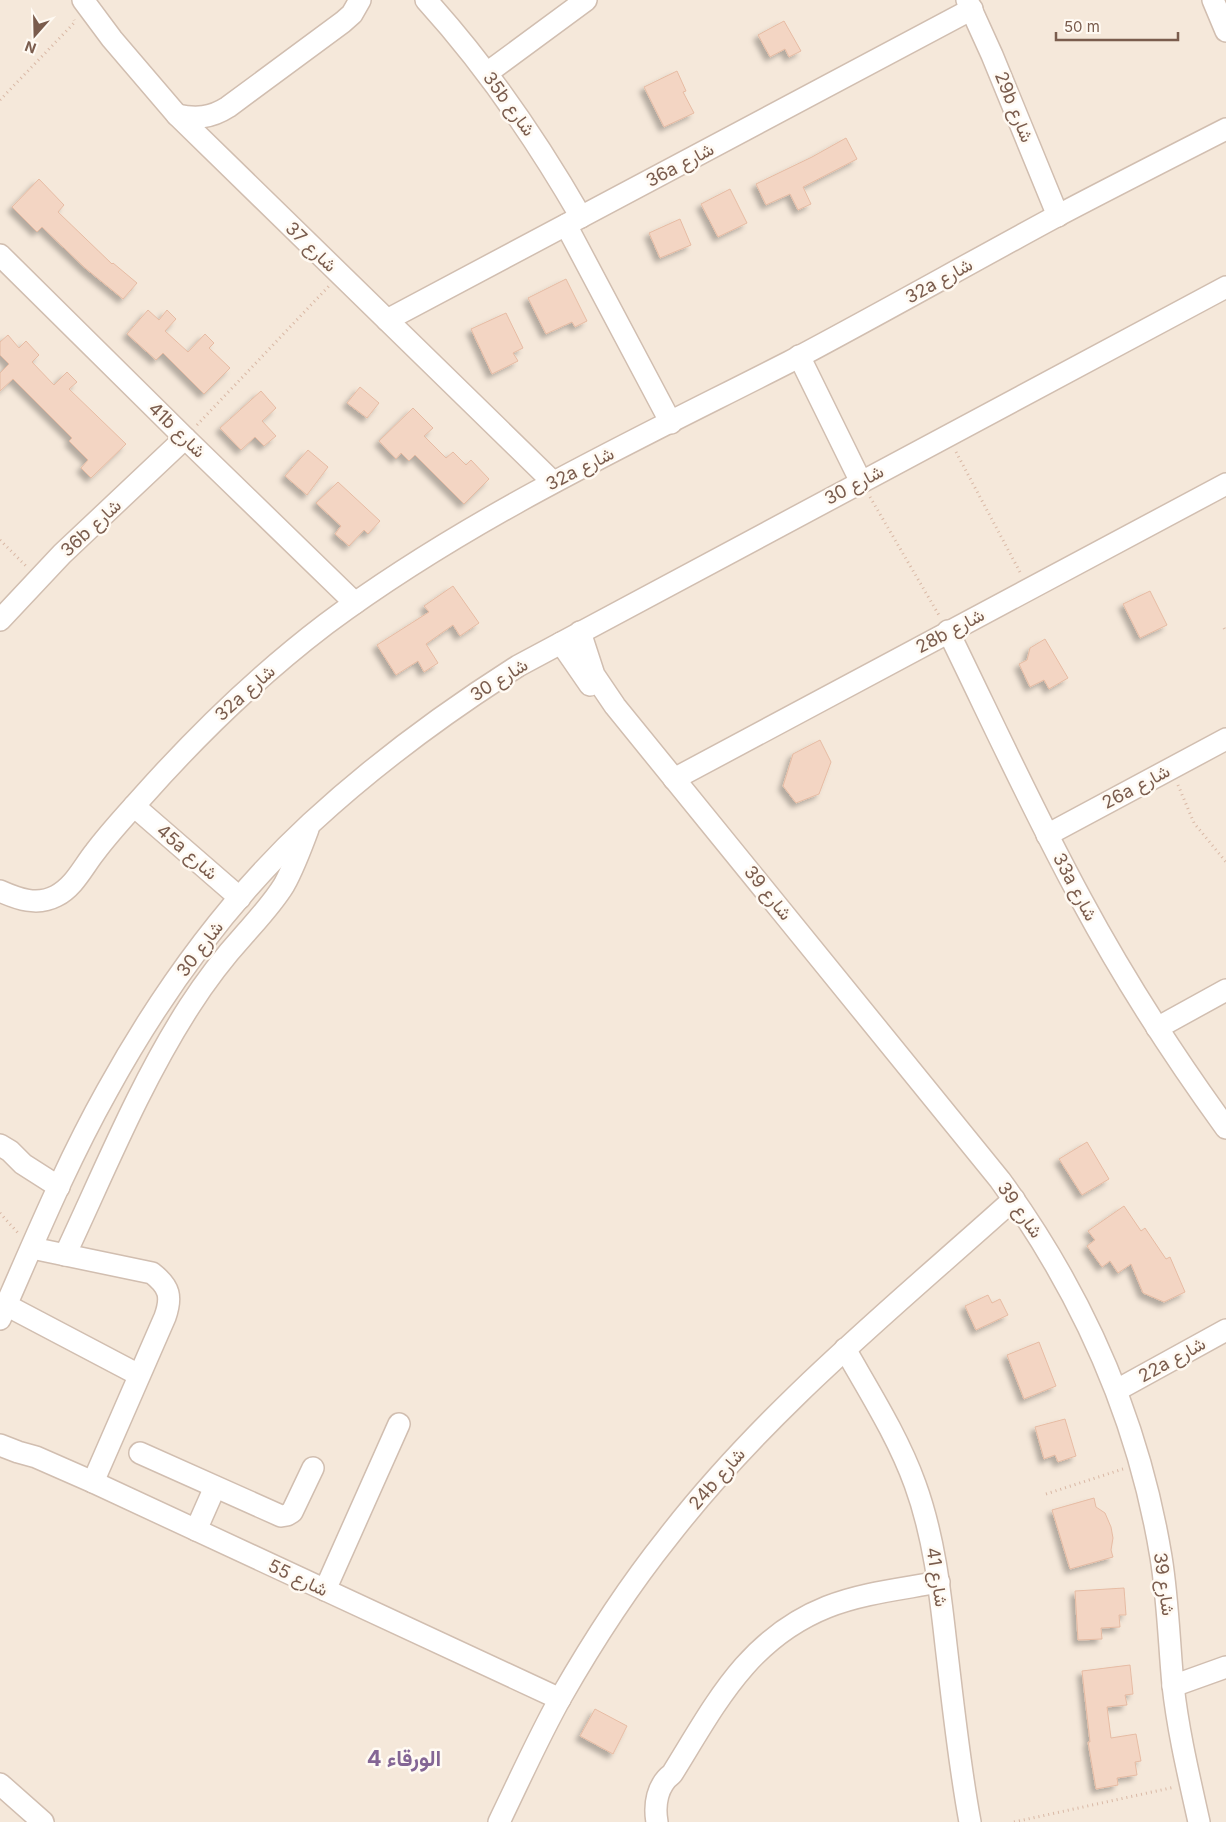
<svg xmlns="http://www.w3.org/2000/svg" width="1226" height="1822" font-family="Inter,Vazirmatn,sans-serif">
	<defs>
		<filter id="shadow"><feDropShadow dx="-4.5" dy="4.5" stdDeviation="2.5" flood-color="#0004"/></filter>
	</defs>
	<rect width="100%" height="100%" fill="#fdf6ec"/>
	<rect fill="#f5e8da" x="0" y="0" width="1226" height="1822"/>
	<g fill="#f3d5c3" stroke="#e6bba3" filter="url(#shadow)">
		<polygon points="784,21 801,51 789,57 785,49 770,57 758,35"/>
		<polygon points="677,71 686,91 683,92 694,113 664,127 644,87"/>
		<polygon points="846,138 857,159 803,187 811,204 798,210 790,194 766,205 756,184 812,157"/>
		<polygon points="39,179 64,205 58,212 112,264 113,263 137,283 123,299 85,268 42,227 37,232 12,207"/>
		<polygon points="730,189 747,223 718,237 701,204"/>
		<polygon points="680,219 691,245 660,258 649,233"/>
		<polygon points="566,279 587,321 575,327 572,322 546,334 528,298"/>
		<polygon points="148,310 159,320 167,310 176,319 165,331 188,352 205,334 214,343 209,348 230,368 204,394 163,353 156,360 127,334"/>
		<polygon points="506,313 523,348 513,353 518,361 492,374 471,329"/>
		<polygon points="8,335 19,348 26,341 39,355 32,362 54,385 67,372 77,382 69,389 126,444 91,478 81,468 88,460 69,441 72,438 13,379 0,391 0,373 9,364 0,355 0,342"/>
		<polygon points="360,387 379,403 367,418 347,403"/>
		<polygon points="261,391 276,408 262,421 276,436 264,446 255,437 241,450 220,428"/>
		<polygon points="413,408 433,428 424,436 446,458 453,452 466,465 471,460 489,479 464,504 415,455 409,461 401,453 396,459 379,441"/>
		<polygon points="308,450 328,467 307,495 285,476"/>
		<polygon points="338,482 380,521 368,534 364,530 349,546 335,534 341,526 316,503"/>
		<polygon points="453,586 479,623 460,636 453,625 426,644 438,663 424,672 418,661 396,675 377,645 429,612 424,606"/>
		<polygon points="1150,591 1167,625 1140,638 1123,604"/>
		<polygon points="1045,639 1068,678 1049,689 1044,680 1030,687 1019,664 1027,660 1030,648"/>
		<polygon points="820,740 831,762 819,794 796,803 783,786 793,754"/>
		<polygon points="1087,1142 1109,1179 1082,1195 1059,1159"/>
		<polygon points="1124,1206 1141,1231 1145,1228 1166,1259 1170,1257 1185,1292 1164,1302 1143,1293 1131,1264 1118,1273 1110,1261 1102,1267 1087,1246 1095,1240 1088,1231"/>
		<polygon points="988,1295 992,1303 1000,1299 1008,1315 976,1330 965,1306"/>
		<polygon points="1039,1342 1056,1386 1024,1399 1007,1355"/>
		<polygon points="1065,1419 1076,1456 1058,1462 1055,1455 1044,1459 1035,1427"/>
		<polygon points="1094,1498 1096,1507 1105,1513 1111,1527 1113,1538 1111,1550 1113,1557 1070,1569 1052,1510"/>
		<polygon points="1124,1588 1126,1615 1119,1615 1120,1627 1101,1628 1102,1639 1078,1640 1075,1591"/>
		<polygon points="1130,1665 1133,1694 1125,1695 1127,1705 1107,1707 1111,1738 1136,1734 1141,1761 1135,1762 1137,1775 1117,1778 1118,1785 1096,1789 1088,1742 1090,1742 1082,1671"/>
		<polygon points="595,1709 627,1726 613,1754 580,1736"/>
	</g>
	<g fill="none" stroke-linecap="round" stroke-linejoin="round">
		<defs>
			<g id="minor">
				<polyline points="83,0 112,39 177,115 553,482"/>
				<path d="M426,0C486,66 536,139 581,217"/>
				<polyline points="967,0 992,55 1058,216"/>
				<polyline points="1213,0 1226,31"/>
				<polyline points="487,73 586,0"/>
				<path d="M177,115C196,119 211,118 228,107L343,22L352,14L360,0"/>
				<polyline points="566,225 671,423"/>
				<polyline points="0,255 185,438 355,603"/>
				<polyline points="387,320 972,9"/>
				<polyline points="799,356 861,482"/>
				<polyline points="0,620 62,554 185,438"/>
				<path d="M948,631C992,721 1033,811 1081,899C1124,979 1173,1055 1226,1128"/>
				<path d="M580,632L594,675L615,706L1000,1180C1083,1294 1138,1417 1161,1557C1168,1600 1169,1642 1173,1685C1178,1731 1189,1777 1199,1822"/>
				<polyline points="561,643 590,685"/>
				<polyline points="674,779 1226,484"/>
				<polyline points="134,806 240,898"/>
				<polyline points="1047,835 1226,739"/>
				<path d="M0,891C18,899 37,906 56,896C74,887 83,867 95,852C110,832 127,814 143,796C199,733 259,675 326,624C470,517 630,443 789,362C878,315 966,265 1055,217C1112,187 1169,158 1226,129"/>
				<polyline points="1157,1028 1226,990"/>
				<polyline points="0,1145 10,1151 23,1164 59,1187"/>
				<path d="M32,1248L152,1273C170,1287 172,1297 165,1317L93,1482"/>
				<path d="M65,1255C104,1172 139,1085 189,1007C205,982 224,957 244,935C258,919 273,903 284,885C294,867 301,848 308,829"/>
				<polyline points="6,1305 139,1375"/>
				<path d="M0,1319C34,1242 66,1164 107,1091C161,993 229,899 311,823C375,764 444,713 518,666L1226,287"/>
				<path d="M845,1349C870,1393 898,1437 915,1484C934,1536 940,1591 946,1645C953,1704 959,1763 970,1822"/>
				<polyline points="1117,1390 1226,1330"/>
				<polyline points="0,1445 18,1452 36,1457 93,1482 560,1699"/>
				<polyline points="140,1453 281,1516 287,1515 292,1512 313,1468"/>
				<polyline points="196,1530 215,1487"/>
				<polyline points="325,1590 399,1424"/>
				<polyline points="1173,1686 1226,1667"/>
				<polyline points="0,1784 43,1822"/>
				<path d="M499,1822C519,1781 538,1738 561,1697C593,1641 628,1587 668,1537C767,1409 894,1307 1014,1199"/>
				<path d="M657,1822C654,1805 657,1785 672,1774C715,1705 747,1639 827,1607C862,1593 902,1589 939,1582"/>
			</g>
		</defs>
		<use href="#minor" stroke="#d1beb0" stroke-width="24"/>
		<g stroke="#d9b8a5" stroke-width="3" stroke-dasharray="1 4" stroke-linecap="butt">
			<polyline points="0,100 75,22 74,20"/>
			<polyline points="197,425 329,286"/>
			<polyline points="956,452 1021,574"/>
			<polyline points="870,497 940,617"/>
			<polyline points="0,540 26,566"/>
			<polyline points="1224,628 1226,632"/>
			<polyline points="1178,785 1194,823 1226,862"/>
			<polyline points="0,1213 18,1233"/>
			<polyline points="1046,1494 1123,1469"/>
			<polyline points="1014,1822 1175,1787"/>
		</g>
		<use href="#minor" stroke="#fff" stroke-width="21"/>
	</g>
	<g text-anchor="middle" stroke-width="5" stroke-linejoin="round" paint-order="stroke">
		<g font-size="18" fill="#7a5c4d" stroke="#fffaf3">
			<text transform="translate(509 104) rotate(54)" y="6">35b شارع</text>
			<text transform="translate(1014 107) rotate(68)" y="6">29b شارع</text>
			<text transform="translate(680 165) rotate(-28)" y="6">36a شارع</text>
			<text transform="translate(311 247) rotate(44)" y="6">شارع 37</text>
			<text transform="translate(939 281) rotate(-29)" y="6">32a شارع</text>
			<text transform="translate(177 430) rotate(44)" y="6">41b شارع</text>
			<text transform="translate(580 469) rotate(-27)" y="6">32a شارع</text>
			<text transform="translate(854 485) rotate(-28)" y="6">شارع 30</text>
			<text transform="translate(91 528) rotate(-43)" y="6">36b شارع</text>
			<text transform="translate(950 631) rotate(-28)" y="6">28b شارع</text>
			<text transform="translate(499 680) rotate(-32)" y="6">شارع 30</text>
			<text transform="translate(245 693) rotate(-42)" y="6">32a شارع</text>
			<text transform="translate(1136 787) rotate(-28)" y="6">26a شارع</text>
			<text transform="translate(187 852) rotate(41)" y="6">45a شارع</text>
			<text transform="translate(1075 887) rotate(62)" y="6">33a شارع</text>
			<text transform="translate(768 893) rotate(51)" y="6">شارع 39</text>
			<text transform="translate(200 949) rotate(-53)" y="6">شارع 30</text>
			<text transform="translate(1020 1210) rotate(55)" y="6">شارع 39</text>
			<text transform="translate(1172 1360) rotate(-29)" y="6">22a شارع</text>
			<text transform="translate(717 1479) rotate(-49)" y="6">24b شارع</text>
			<text transform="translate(937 1577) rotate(81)" y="6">شارع 41</text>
			<text transform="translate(298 1578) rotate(25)" y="6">شارع 55</text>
			<text transform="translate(1164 1584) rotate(82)" y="6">شارع 39</text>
		</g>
		<g font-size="22" font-weight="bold" fill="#846695" stroke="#fffaf3">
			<text x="404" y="1766">الورقاء 4</text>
		</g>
	</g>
	<g transform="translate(35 35) rotate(200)" stroke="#fffaf3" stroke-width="4" paint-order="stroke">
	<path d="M0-4L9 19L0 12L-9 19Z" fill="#7a5c4d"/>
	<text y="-8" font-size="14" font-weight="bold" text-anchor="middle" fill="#7a5c4d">N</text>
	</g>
	<path d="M1056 32v8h122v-8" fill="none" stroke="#7a5c4d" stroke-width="2.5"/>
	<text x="1064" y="32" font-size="15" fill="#7a5c4d" stroke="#fffaf3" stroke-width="4" paint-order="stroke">50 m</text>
</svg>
